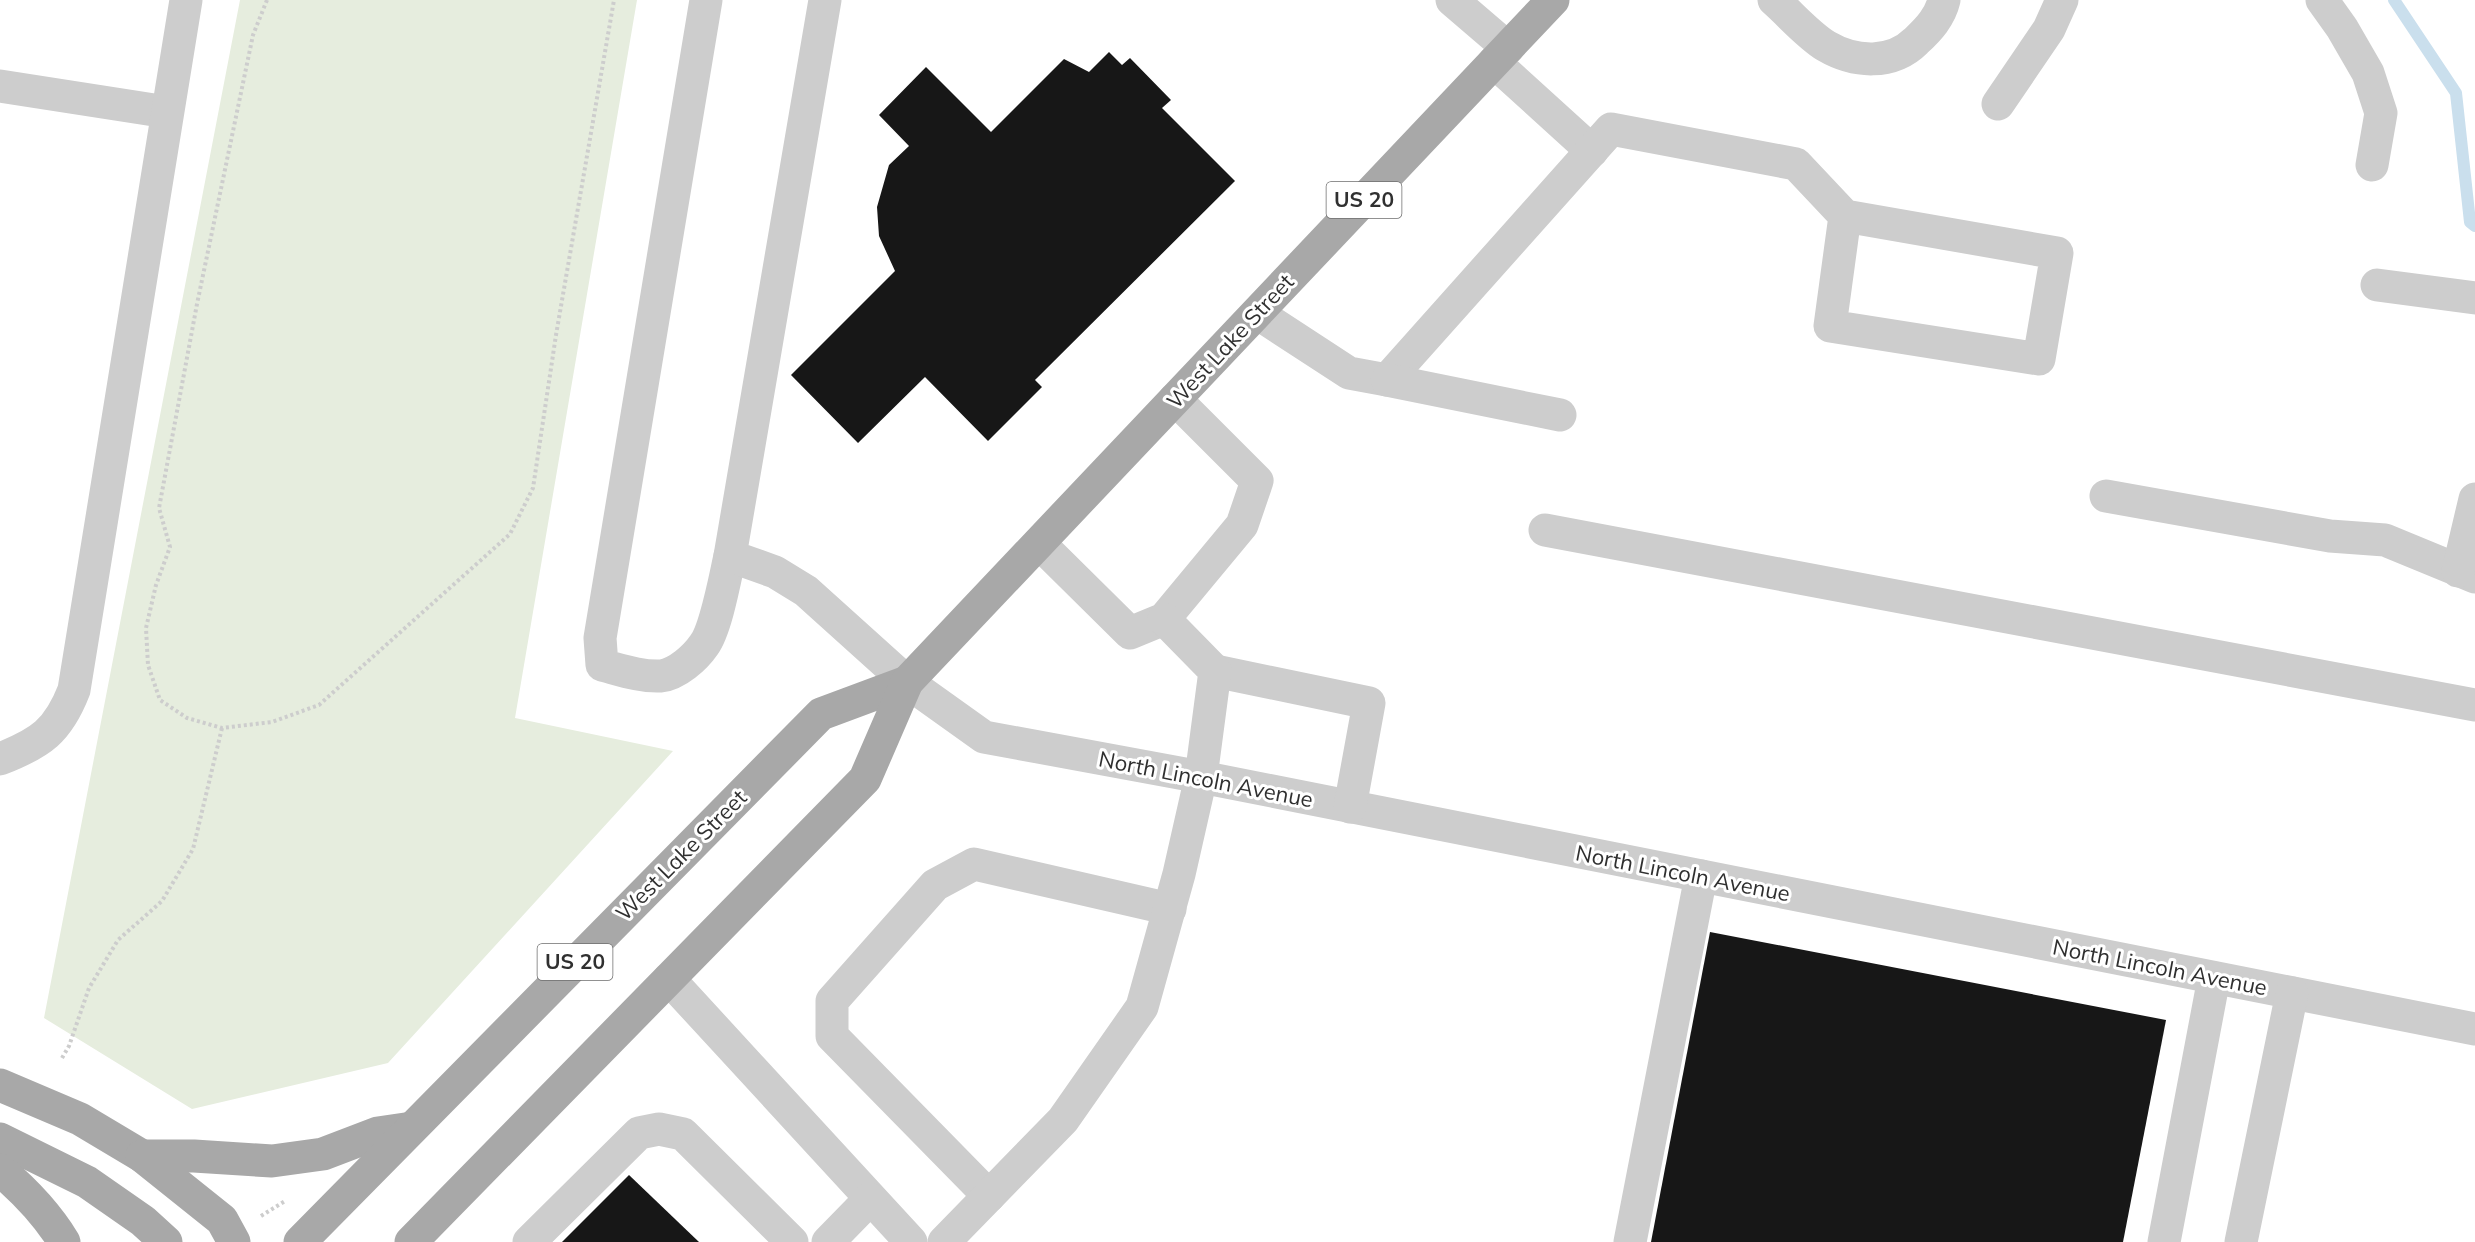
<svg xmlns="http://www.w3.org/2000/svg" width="2475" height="1242" font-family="Mulish,sans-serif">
	<rect width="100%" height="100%" fill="#fff"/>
	<polygon fill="#e6edde" points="240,0 637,0 515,718 673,751 388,1063 192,1109 44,1018"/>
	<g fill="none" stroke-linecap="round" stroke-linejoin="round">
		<polyline stroke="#cadfed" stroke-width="12" points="2394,0 2456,93 2470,222 2475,226"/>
	</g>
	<g fill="#171717">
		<polygon points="1109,52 1122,65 1130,58 1171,100 1162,108 1235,181 1035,380 1042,387 988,441 925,377 858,443 791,375 895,271 879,236 877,207 889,165 909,146 879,115 926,67 991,132 1064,59 1089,72"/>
		<polygon points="1710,932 2166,1020 2123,1242 1651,1242"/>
		<polygon points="629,1175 699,1242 562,1242"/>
	</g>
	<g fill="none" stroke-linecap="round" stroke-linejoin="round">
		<g stroke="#cdcdcd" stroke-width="4" stroke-dasharray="3 3" stroke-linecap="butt">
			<polyline points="267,0 253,35 197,304 159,508 170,547 156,585 146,628 148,665 160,700 187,718 222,728 272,722 319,705 510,534 533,488 556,335 614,0"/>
			<polyline points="62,1058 69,1046 89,988 118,940 162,901 193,849 222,728"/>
			<polyline points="261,1216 285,1201"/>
		</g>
		<g stroke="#cdcdcd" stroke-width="33">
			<path d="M706,0L600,638L602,665C621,670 641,677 661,676C677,674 695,658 704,645C716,629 725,578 730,556"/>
			<polyline points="825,0 730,556 775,572 806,591 907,682 984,737 1201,777 2475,1029"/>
			<polyline points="1452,0 1508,48"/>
			<path d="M1774,0C1791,15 1808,35 1826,46C1855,63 1892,65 1916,41C1929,29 1940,17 1944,0"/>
			<polyline points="2322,0 2342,28 2368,73 2381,113 2372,165"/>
			<polyline points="1494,62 1592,151"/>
			<polyline points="0,86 167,112"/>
			<polyline points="1998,104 2049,29 2062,0"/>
			<polyline points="2377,285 2475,298"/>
			<polyline points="1257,313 1349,373 1387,380 1611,129 1796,164 1845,216 1830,326 2039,359 2057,253 1845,216"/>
			<polyline points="1387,380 1560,415"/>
			<polyline points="2106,496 2330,536 2385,540 2475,577"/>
			<polyline points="1545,530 2475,705"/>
			<polyline points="1039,543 1130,633 1164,619 1242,525 1257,481 1175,399"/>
			<polyline points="2458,571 2475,499"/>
			<polyline points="1215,671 1369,703 1350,807"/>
			<path d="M0,759C41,743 58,731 74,690L186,0"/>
			<polyline points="669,979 911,1242"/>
			<polyline points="989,1196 832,1036 832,1001 935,885 974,864 1170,909"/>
			<polyline points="529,1242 639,1133 659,1129 683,1134 792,1242"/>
			<polyline points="828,1242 870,1199"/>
			<polyline points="944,1242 1063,1120 1142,1007 1179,874 1201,777 1215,671 1164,619"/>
			<polyline points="1630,1242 1701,876"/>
			<polyline points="2164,1242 2214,978"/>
			<polyline points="2241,1242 2292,993"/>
		</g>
		<g stroke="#a8a8a8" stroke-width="33">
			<polyline points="0,1085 80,1119 142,1156 222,1220 234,1242"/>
			<polyline points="0,1139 87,1182 143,1221 166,1242"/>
			<polyline points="142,1156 194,1156 272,1161 323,1154 378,1133 412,1128"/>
			<path d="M0,1170C25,1191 47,1214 64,1242"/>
			<polyline points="300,1242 821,714 907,682"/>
			<polyline points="411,1242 865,779 907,682 1553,0"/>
		</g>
	</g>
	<g text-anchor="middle" stroke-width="6" stroke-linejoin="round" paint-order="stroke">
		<g fill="#fff" stroke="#6e6e6e" stroke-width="1.5">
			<rect x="1326.5" y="182" width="75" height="36" rx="4.5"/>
			<rect x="537.5" y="944" width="75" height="36" rx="4.5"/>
		</g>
		<g font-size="21" font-weight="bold" fill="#303030">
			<text x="1364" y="207">US 20</text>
			<text x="575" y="969">US 20</text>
		</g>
		<g font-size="22" fill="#303030" stroke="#fff">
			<text transform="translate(1230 341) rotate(-47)" y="8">West Lake Street</text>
			<text transform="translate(1206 779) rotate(11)" y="8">North Lincoln Avenue</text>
			<text transform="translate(681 855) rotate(-45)" y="8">West Lake Street</text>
			<text transform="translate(1683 873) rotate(11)" y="8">North Lincoln Avenue</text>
			<text transform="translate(2160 967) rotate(11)" y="8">North Lincoln Avenue</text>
		</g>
	</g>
</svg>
